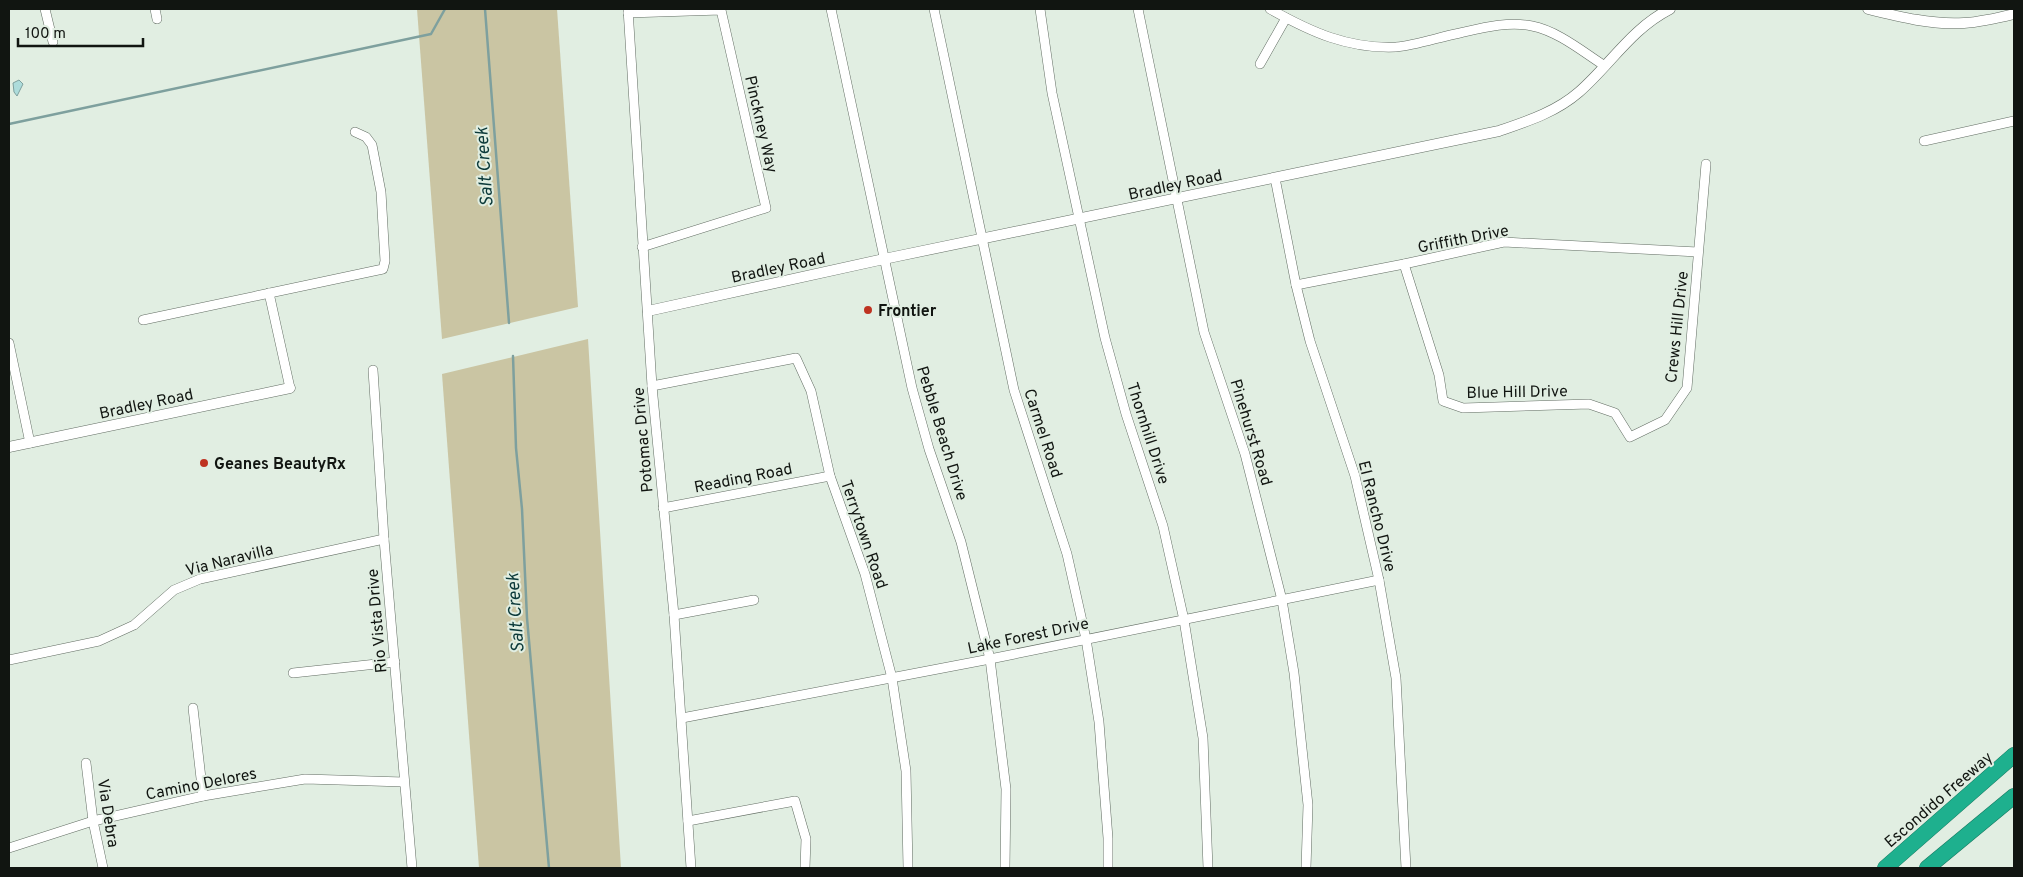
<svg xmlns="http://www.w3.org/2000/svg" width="2023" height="877" font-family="Overpass,sans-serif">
	<rect width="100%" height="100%" fill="#e1eee2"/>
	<g fill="#cac5a3">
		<polygon points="417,9 557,9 578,307 442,339"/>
		<polygon points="588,339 621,868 479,868 442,374"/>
	</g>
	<polygon fill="#addcdb" stroke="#7ea09e" points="19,80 23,84 17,96 14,92 13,83"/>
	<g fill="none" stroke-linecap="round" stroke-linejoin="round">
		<g stroke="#7ea09e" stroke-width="2.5">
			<polyline points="485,9 509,323"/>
			<polyline points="9,124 431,34 445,9"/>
			<polyline points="513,356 516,448 522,509 527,618 549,868"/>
		</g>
		<defs>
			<g id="minor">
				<polyline points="45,9 53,42"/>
				<polyline points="155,9 157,19"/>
				<polyline points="628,9 652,386 674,615 691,868"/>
				<polyline points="831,9 912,388 929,449 961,542 990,659 1006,789 1005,868"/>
				<polyline points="934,9 1014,390 1067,554 1086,639 1099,722 1108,838 1108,868"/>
				<polyline points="1040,9 1052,93 1105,338 1126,414 1163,526 1184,620 1203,738 1208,868"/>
				<polyline points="1138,9 1204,332 1245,454 1282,600 1294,673 1308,805 1306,868"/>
				<path d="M1270,9C1311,32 1348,49 1396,47C1417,45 1439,37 1460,33C1482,28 1508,21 1532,26C1558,31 1583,52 1605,66"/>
				<polyline points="628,13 721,10 766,208 642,247"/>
				<polyline points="1260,64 1286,18"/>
				<polyline points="1924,141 2014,121"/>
				<polyline points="1275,178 1296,285 1310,341 1355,476 1379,580 1396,678 1406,868"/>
				<polyline points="1404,264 1439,375 1443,401 1463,408 1589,404 1615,413 1630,437 1665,420 1687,388 1706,164"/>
				<polyline points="1296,285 1404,264 1504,242 1698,252"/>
				<polyline points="269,293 290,388"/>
				<polyline points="143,320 383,269 385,261 381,192 372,145 366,137 355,132"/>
				<polyline points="9,343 30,443"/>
				<polyline points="373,370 384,539 412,868"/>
				<polyline points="652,386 796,358 811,391 830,476 865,574 892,678 906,771 908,868"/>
				<polyline points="663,508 830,476"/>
				<polyline points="674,615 754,600"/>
				<polyline points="9,660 99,641 134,625 174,590 200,579 384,539"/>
				<polyline points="293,673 395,662"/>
				<polyline points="193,708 203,796"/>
				<polyline points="682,718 990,659 1379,580"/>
				<polyline points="86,763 93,821 103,868"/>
				<polyline points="688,821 795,801 806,839 805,868"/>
				<polyline points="9,848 93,821 203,796 305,779 404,782"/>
			</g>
			<g id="tertiary">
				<path d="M1868,9C1900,17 1932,25 1964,23C1981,22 1998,18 2014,14"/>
				<path d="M648,311L884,259L1499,131C1528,121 1556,112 1579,92C1611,64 1631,29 1670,9"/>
				<polyline points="9,447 290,388"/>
			</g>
			<g id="motorway">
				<polyline points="1885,868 2014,755"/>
				<polyline points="1927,868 2014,796"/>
			</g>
		</defs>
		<use href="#minor" stroke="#626d63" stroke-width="10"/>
		<use href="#tertiary" stroke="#626d63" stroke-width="11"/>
		<use href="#motorway" stroke="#197a62" stroke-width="16"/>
		<use href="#minor" stroke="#fff" stroke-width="9"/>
		<use href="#tertiary" stroke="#fff" stroke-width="10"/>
		<use href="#motorway" stroke="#1eb08e" stroke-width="15"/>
	</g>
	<g fill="#be3220" stroke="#e1eee2" stroke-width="2">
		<circle cx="868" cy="310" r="5"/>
		<circle cx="204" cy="463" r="5"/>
	</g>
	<g text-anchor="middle" stroke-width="4" stroke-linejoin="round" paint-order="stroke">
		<g font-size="16" fill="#111511" stroke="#e1eee2">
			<text transform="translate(762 124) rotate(77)" y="6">Pinckney Way</text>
			<text transform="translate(1175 184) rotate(-12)" y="6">Bradley Road</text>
			<text transform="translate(1463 238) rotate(-11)" y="6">Griffith Drive</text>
			<text transform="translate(778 267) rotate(-12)" y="6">Bradley Road</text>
			<text transform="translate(1676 327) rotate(-84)" y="6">Crews Hill Drive</text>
			<text transform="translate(1517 391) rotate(-1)" y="6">Blue Hill Drive</text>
			<text transform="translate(146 403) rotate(-12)" y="6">Bradley Road</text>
			<text transform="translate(1252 432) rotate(73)" y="6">Pinehurst Road</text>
			<text transform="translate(943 433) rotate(73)" y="6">Pebble Beach Drive</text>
			<text transform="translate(1044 433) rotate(72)" y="6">Carmel Road</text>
			<text transform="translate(1149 433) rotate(72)" y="6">Thornhill Drive</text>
			<text transform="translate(642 440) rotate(-95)" y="6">Potomac Drive</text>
			<text transform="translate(743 477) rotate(-11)" y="6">Reading Road</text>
			<text transform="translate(1378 516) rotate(76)" y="6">El Rancho Drive</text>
			<text transform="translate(865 534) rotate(71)" y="6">Terrytown Road</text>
			<text transform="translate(229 559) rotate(-14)" y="6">Via Naravilla</text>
			<text transform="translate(376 621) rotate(-95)" y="6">Rio Vista Drive</text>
			<text transform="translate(1028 635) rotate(-12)" y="6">Lake Forest Drive</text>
			<text transform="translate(201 783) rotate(-11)" y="6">Camino Delores</text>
			<text transform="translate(1938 799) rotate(-41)" y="6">Escondido Freeway</text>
			<text transform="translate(109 813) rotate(81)" y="6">Via Debra</text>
		</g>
		<g font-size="16" font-weight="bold" fill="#111511" stroke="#e1eee2" text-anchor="start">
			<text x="878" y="316">Frontier</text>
			<text x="214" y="469">Geanes BeautyRx</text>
		</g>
		<g font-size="18" font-style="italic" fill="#0c3a3a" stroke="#e1eee2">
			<text transform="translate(484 167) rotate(-94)" y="6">Salt Creek</text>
			<text transform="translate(515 613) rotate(-94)" y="6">Salt Creek</text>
		</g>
	</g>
	<rect width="2023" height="877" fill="none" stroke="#111511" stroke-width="20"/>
	<path d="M18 38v8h125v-8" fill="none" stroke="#111511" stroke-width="2.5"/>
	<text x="25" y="38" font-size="15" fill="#111511" stroke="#e1eee2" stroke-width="4" paint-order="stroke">100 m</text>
</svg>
